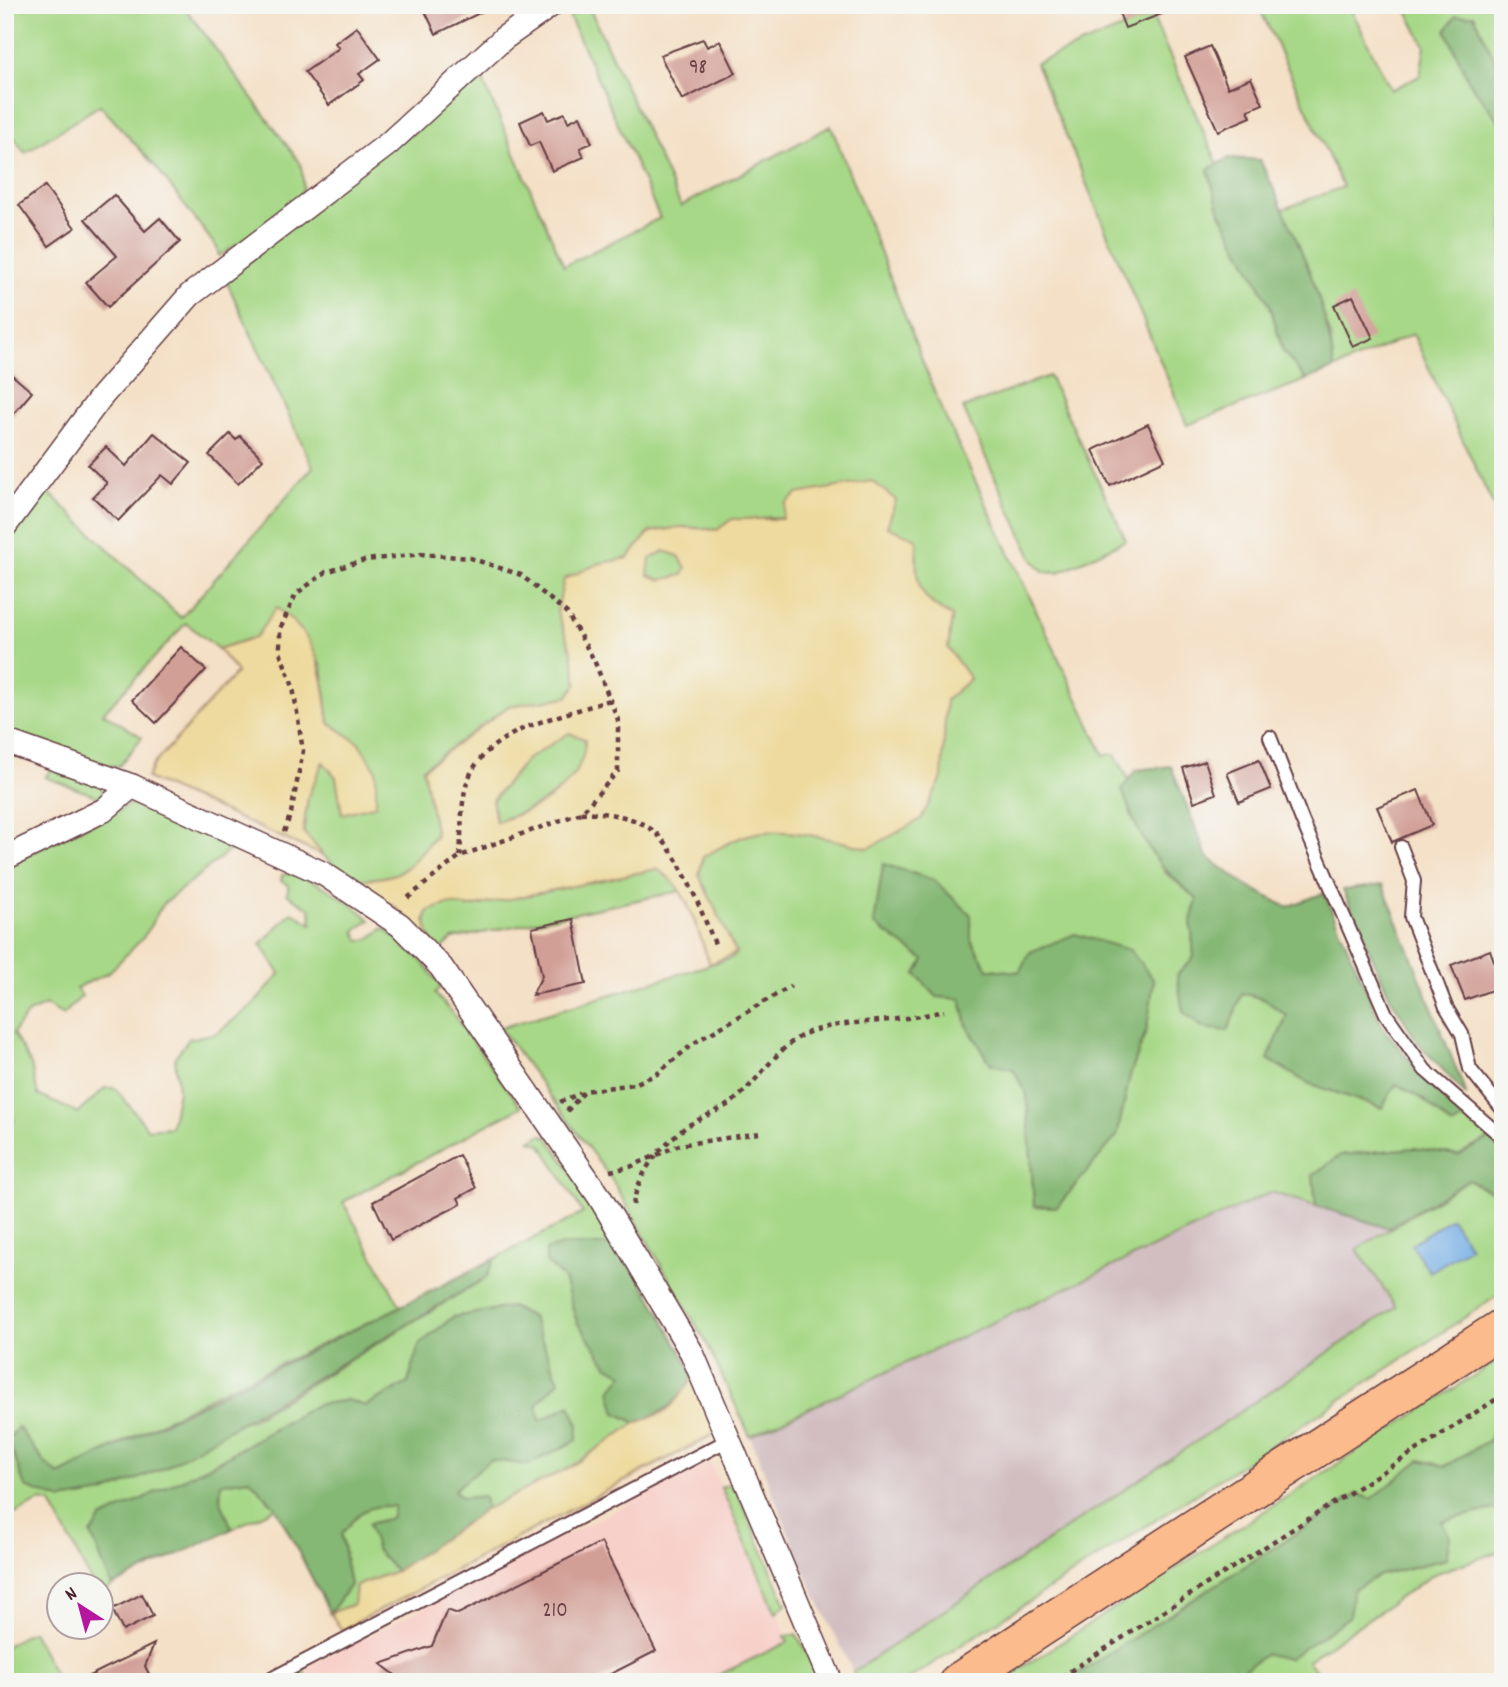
<svg xmlns="http://www.w3.org/2000/svg" width="1508" height="1687" font-family="Dekko,sans-serif">
	<rect width="100%" height="100%" fill="#f6f6f2"/>
	<filter id="ink" filterUnits="userSpaceOnUse"><feTurbulence type="fractalNoise" baseFrequency=".0143" numOctaves="2"/><feDisplacementMap in="SourceGraphic" scale="14" xChannelSelector="R" yChannelSelector="G"/><feConvolveMatrix kernelMatrix="1 2 1 2 8 2 1 2 1" color-interpolation-filters="sRGB"/></filter>
	<filter id="wash" filterUnits="userSpaceOnUse"><feTurbulence type="fractalNoise" baseFrequency=".00686" numOctaves="4" result="noise"/><feDisplacementMap in="SourceGraphic" scale="28" xChannelSelector="R" yChannelSelector="G"/><feGaussianBlur stdDeviation="1.57" result="paint"/><feColorMatrix in="noise" values="0 0 0 0 0 0 0 0 0 0 0 0 0 0 0 0 0 1.4 0 .05"/><feComposite in="paint" operator="in"/></filter>
	<g filter="url(#wash)">
		<rect width="100%" height="100%" fill="#f4e0c6"/>
		<polygon fill="#f7d0c9" points="710,1462 789,1641 704,1682 310,1682 303,1669"/>
		<polygon fill="#d2bec1" points="1271,1192 1388,1228 1357,1249 1396,1306 853,1672 804,1571 750,1436"/>
		<g fill="#a7d887" stroke="#787c59" stroke-width="2" fill-rule="evenodd">
			<path d="M5,5H183L300,163C305,182 305,193 293,209L219,256L217,248L155,166L100,105L25,153L5,125Z"/>
			<path d="M571,5H588L681,206L831,126L940,406L1104,755L1115,754L1129,780L1122,790L1166,873L1197,899L1191,921L1194,957L1242,993L1264,999L1287,1016L1268,1059L1308,1083L1381,1108L1396,1084L1424,1100L1452,1126L1465,1118L1493,1137L1458,1155L1414,1148L1341,1155L1313,1175L1316,1206L1271,1192L750,1436L707,1344L612,1180L500,1028L732,958L736,953L699,875L703,857C721,847 741,834 762,832C797,829 836,841 869,848L942,729L946,700L970,679L948,648L952,616C913,598 916,578 917,539L769,517L718,530L682,527L650,532L628,558L598,564L557,612L572,652L577,684L567,697L509,706L423,768L436,834C403,875 404,877 351,880L324,856L303,832L308,796L323,761L336,777L342,814L359,743L329,723L322,666L277,608L256,637L218,649L186,623L103,713L142,737L119,766L103,765L5,730V535L45,489L181,618L313,467L223,274L480,74L564,266L660,218L566,9ZM971,940L987,969L1019,972L1147,1028L1130,1076L1057,1207L1034,1206L1027,1095L1013,1068L991,1063L967,1026L961,999L916,974L924,960Z"/>
			<polygon points="1179,5 1153,18 1218,164 1208,170 1220,212 1270,305 1283,351 1306,380 1187,425 1036,63"/>
			<polygon points="1258,5 1349,5 1391,90 1420,76 1425,46 1404,5 1503,5 1503,77 1474,15 1491,109 1503,127 1503,526 1413,334 1334,369 1330,333 1283,209 1343,187"/>
			<polygon points="1049,376 1126,540 1058,573 1044,572 1033,560 963,408"/>
			<polygon points="664,551 679,556 686,568 684,575 661,580 648,576 649,559"/>
			<path d="M569,733L586,739C585,789 536,807 496,822L492,801L526,760Z"/>
			<polygon points="53,768 99,785 103,788 101,798 45,777"/>
			<path d="M137,801L229,840L235,846L163,904L143,938L108,973L76,988L82,996L63,1015L46,1005L28,1013L13,1033L31,1065L38,1095L78,1113L105,1088H115L148,1129L171,1127L178,1091L175,1057L189,1039L217,1033L254,1004L280,974L261,944L292,912L312,924L310,909L287,894L289,885L281,881L282,875C302,868 355,905 370,920L355,931L359,940H367L384,928L418,957L441,986L435,994L450,1010L521,1107L343,1202L401,1307L220,1392L59,1475L44,1462L18,1427L25,1487L252,1419L487,1277L494,1259L583,1213L541,1144L530,1141L541,1135L547,1136L622,1245H562L564,1278L577,1322L625,1374L616,1412L636,1423L567,1469L486,1509L484,1496L462,1498L454,1490L490,1459L529,1465L540,1421L537,1404L558,1381L532,1317L511,1307L453,1317L419,1345L408,1383L365,1406L348,1400L316,1405L91,1534L112,1586L102,1594V1586L93,1585L51,1503L40,1501L15,1514L5,1510V1126L14,1121L5,1104V866Z"/>
			<path d="M656,869L670,875L680,891L453,939L440,950C429,938 423,926 428,910L448,904L471,907Z"/>
			<polygon points="1468,1180 1503,1197 1503,1292 1277,1442 904,1682 853,1682 853,1672 1396,1307 1357,1249"/>
			<polygon points="1503,1357 1503,1419 1498,1421 1489,1440 1445,1466 1420,1460 1372,1499 1357,1495 1065,1682 1000,1682"/>
			<polygon points="250,1479 276,1508 232,1529 220,1499 221,1483"/>
			<polygon points="727,1485 736,1489 786,1604 776,1613 721,1487"/>
			<polygon points="371,1505 395,1506 392,1518 369,1524 377,1551 396,1571 356,1586 354,1604 330,1613 350,1585 341,1534 354,1517"/>
			<polygon points="1503,1507 1503,1550 1434,1574 1307,1661 1326,1682 1192,1682 1199,1672 1238,1674 1353,1590 1380,1575 1446,1559 1442,1521"/>
			<polygon points="32,1631 59,1682 5,1682 5,1646"/>
			<polygon points="797,1635 823,1682 704,1682 788,1642 785,1636"/>
			<polygon points="303,1669 310,1682 280,1682"/>
		</g>
		<g fill="#85b874" stroke="#686c50" stroke-width="2">
			<polygon points="1474,15 1503,77 1503,127 1469,82 1446,30 1456,16"/>
			<path d="M1229,158L1260,160C1291,226 1327,297 1334,369L1306,380L1283,351L1270,305L1220,212L1208,169Z"/>
			<path d="M1171,766L1207,857L1249,887L1287,907L1324,893L1383,1028L1430,1085L1465,1118L1452,1126L1424,1100L1396,1084L1382,1108L1308,1083L1268,1059L1287,1016L1264,999L1242,993L1228,1031L1204,1028L1183,1012L1177,975L1194,957L1191,921L1197,899C1155,864 1139,841 1122,789L1136,770Z"/>
			<polygon points="883,864 934,880 971,915 971,940 988,969 1019,972 1030,952 1075,934 1130,950 1154,980 1147,1028 1130,1076 1117,1136 1057,1207 1034,1206 1027,1095 1013,1069 991,1064 967,1025 961,999 937,997 916,974 924,960 874,924"/>
			<polygon points="1383,885 1467,1096 1419,1044 1389,995 1343,890"/>
			<polygon points="1493,1137 1503,1143 1503,1197 1468,1180 1388,1228 1316,1206 1313,1175 1340,1155 1414,1148 1458,1155"/>
			<path d="M562,1245H622L693,1373C685,1401 662,1413 636,1423L616,1413L610,1391L624,1374L608,1366L577,1322L564,1279L546,1262V1250Z"/>
			<path d="M494,1259L487,1277L164,1468L104,1493L62,1500L25,1487L8,1439L18,1427L44,1462L59,1475C203,1401 350,1334 494,1259Z"/>
			<path d="M511,1307L532,1317L559,1381L537,1404L540,1421L570,1405L578,1423L577,1440L528,1465L490,1460L454,1490L462,1498L484,1496L486,1509L396,1571L377,1551L368,1524L391,1518L394,1506C365,1505 359,1511 341,1535L350,1585L330,1613L276,1508L250,1479L221,1483L220,1499L232,1529L112,1586L91,1534L101,1519L221,1460L316,1405L348,1400L365,1406L408,1383L419,1345L453,1317Z"/>
			<polygon points="1503,1419 1503,1507 1442,1521 1450,1537 1446,1559 1380,1575 1353,1590 1349,1617 1288,1659 1266,1654 1238,1674 1199,1672 1192,1682 1065,1682 1357,1494 1372,1499 1420,1460 1446,1466 1489,1440 1498,1420"/>
		</g>
		<g fill="#eeda9e" stroke="#9c7c64" stroke-width="2" fill-rule="evenodd">
			<path d="M872,481L896,500L887,527L917,539C916,578 913,598 952,616L948,648L970,679L946,700L942,778L921,819L869,848C836,841 797,829 763,832C741,834 721,847 703,857L699,875L736,953L710,964C698,934 687,883 656,869L471,907L448,904L428,911L425,920L430,939L395,907L352,880C404,877 403,875 436,835L423,769L509,706L567,697L577,684L572,652L557,612L564,579L598,564L628,558L650,532L682,527L717,530L732,519H782L786,503L797,494ZM664,551L679,556L686,568L683,575L661,580L648,575L650,559ZM569,733L585,739C585,786 536,810 496,822L492,800L526,760Z"/>
			<path d="M276,608C321,638 322,673 329,723L359,743L376,770V805L342,814L336,777L323,762L308,796L303,832L324,856L147,778L153,765L237,672L218,649L256,637Z"/>
			<polygon points="693,1373 716,1433 342,1630 330,1613 354,1604 356,1586 396,1571 486,1509 567,1469 636,1423 667,1411 690,1383"/>
		</g>
		<polygon fill="#77afe6" stroke="#606788" stroke-width="2" points="1451,1218 1470,1247 1430,1272 1411,1244"/>
		<g id="blocks">
			<g fill="#d19f96">
				<polygon points="422,5 496,5 436,34"/>
				<polygon points="1116,5 1180,5 1180,7 1125,28"/>
				<polygon points="357,27 380,59 359,74 364,80 329,105 305,72 339,48 335,43"/>
				<polygon points="703,39 707,47 720,41 736,73 682,100 660,55"/>
				<polygon points="1210,46 1228,88 1251,78 1263,104 1248,110 1251,117 1218,131 1185,57"/>
				<polygon points="544,111 548,120 565,113 568,122 580,116 592,143 580,148 584,157 552,171 539,142 530,146 520,122"/>
				<polygon points="45,186 75,228 49,246 19,205"/>
				<polygon points="114,195 145,231 160,218 180,242 108,307 86,282 117,256 85,219"/>
				<polygon points="1353,296 1373,338 1353,347 1334,305"/>
				<polygon points="5,369 32,392 5,424"/>
				<polygon points="1148,424 1165,460 1110,486 1093,450"/>
				<polygon points="154,433 191,463 173,484 162,475 118,521 93,497 107,483 88,465 106,447 126,466"/>
				<polygon points="230,434 236,440 240,436 263,459 238,484 209,455"/>
				<polygon points="181,647 206,670 156,723 132,700"/>
				<polygon points="1259,760 1271,789 1239,802 1227,773"/>
				<polygon points="1205,761 1216,794 1194,802 1183,768"/>
				<polygon points="1418,790 1432,825 1392,842 1377,807"/>
				<polygon points="573,919 586,984 532,995 542,976 532,928"/>
				<polygon points="1490,950 1503,986 1465,1000 1451,965"/>
				<polygon points="459,1155 476,1188 458,1198 461,1204 391,1240 373,1202"/>
				<polygon points="601,1542 656,1651 595,1682 404,1682 381,1664 432,1646 447,1610 458,1614"/>
				<polygon points="142,1594 153,1616 123,1631 112,1609"/>
				<polygon points="154,1644 145,1666 153,1682 77,1682"/>
			</g>
		</g>
	</g>
	<g filter="url(#ink)">
		<use href="#blocks" fill-opacity="0" stroke="#643c42" stroke-width="2"/>
		<g fill="none" stroke-linecap="round" stroke-linejoin="round">
			<defs>
				<g id="service">
					<polyline points="1270,737 1302,820 1386,1014 1425,1070 1503,1138"/>
					<polyline points="1401,847 1414,881 1411,917 1446,1007 1462,1034 1470,1069 1503,1110"/>
					<polyline points="265,1682 730,1439"/>
				</g>
				<g id="minor">
					<polyline points="5,526 101,397 190,295 388,144 504,38 551,5"/>
					<polyline points="5,741 132,786 324,874 400,925 441,967 599,1196 692,1353 831,1682"/>
					<polyline points="5,858 104,810 132,786"/>
				</g>
				<polyline id="primary" points="958,1682 1503,1327"/>
			</defs>
			<use href="#service" stroke="#643c42" stroke-width="16"/>
			<use href="#minor" stroke="#643c42" stroke-width="26"/>
			<use href="#primary" stroke="#643c42" stroke-width="40"/>
			<g stroke="#643c42" stroke-width="4.5" stroke-dasharray="5 5" stroke-linecap="butt">
				<path d="M581,813C604,811 641,817 658,835C685,864 700,910 716,946"/>
				<polyline points="284,832 291,813 303,751 293,687 280,652 280,629 296,594 326,572 365,560 421,554 470,558 521,575 567,613 594,660 618,720 618,771 581,813 460,856 405,900"/>
				<path d="M460,856C462,833 460,801 468,780C488,727 562,717 610,700"/>
				<polyline points="560,1102 581,1093"/>
				<polyline points="567,1111 585,1091 634,1084 657,1074 694,1043 791,986"/>
				<polyline points="610,1171 630,1167 679,1145 760,1133"/>
				<path d="M633,1205C638,1175 657,1149 682,1130C698,1117 721,1112 737,1098C763,1076 779,1043 812,1031C840,1022 868,1023 897,1019C913,1018 929,1014 944,1011"/>
				<polyline points="1053,1682 1503,1395"/>
			</g>
			<use href="#service" stroke="#fff" stroke-width="12"/>
			<use href="#minor" stroke="#fff" stroke-width="23"/>
			<use href="#primary" stroke="#fbbb8c" stroke-width="37"/>
		</g>
	</g>
	<g text-anchor="middle" stroke-width="5" stroke-linejoin="round" paint-order="stroke">
		<g font-size="21" fill="#6c3f46">
			<text x="698" y="73">98</text>
			<text x="555" y="1616">210</text>
		</g>
	</g>
	<rect width="1508" height="1687" fill="none" stroke="#f6f6f2" stroke-width="28"/>
	<g transform="translate(80 1606) rotate(324)"><circle r="33" fill="#f6f6f2" stroke="#b1a0a2" stroke-width="2"/>
	<path d="M0-5L12 26L0 18L-12 26Z" fill="#b5179e"/>
	<text y="-10" font-size="19" font-weight="bold" text-anchor="middle" fill="#4a1f2b">N</text>
	</g>
</svg>
